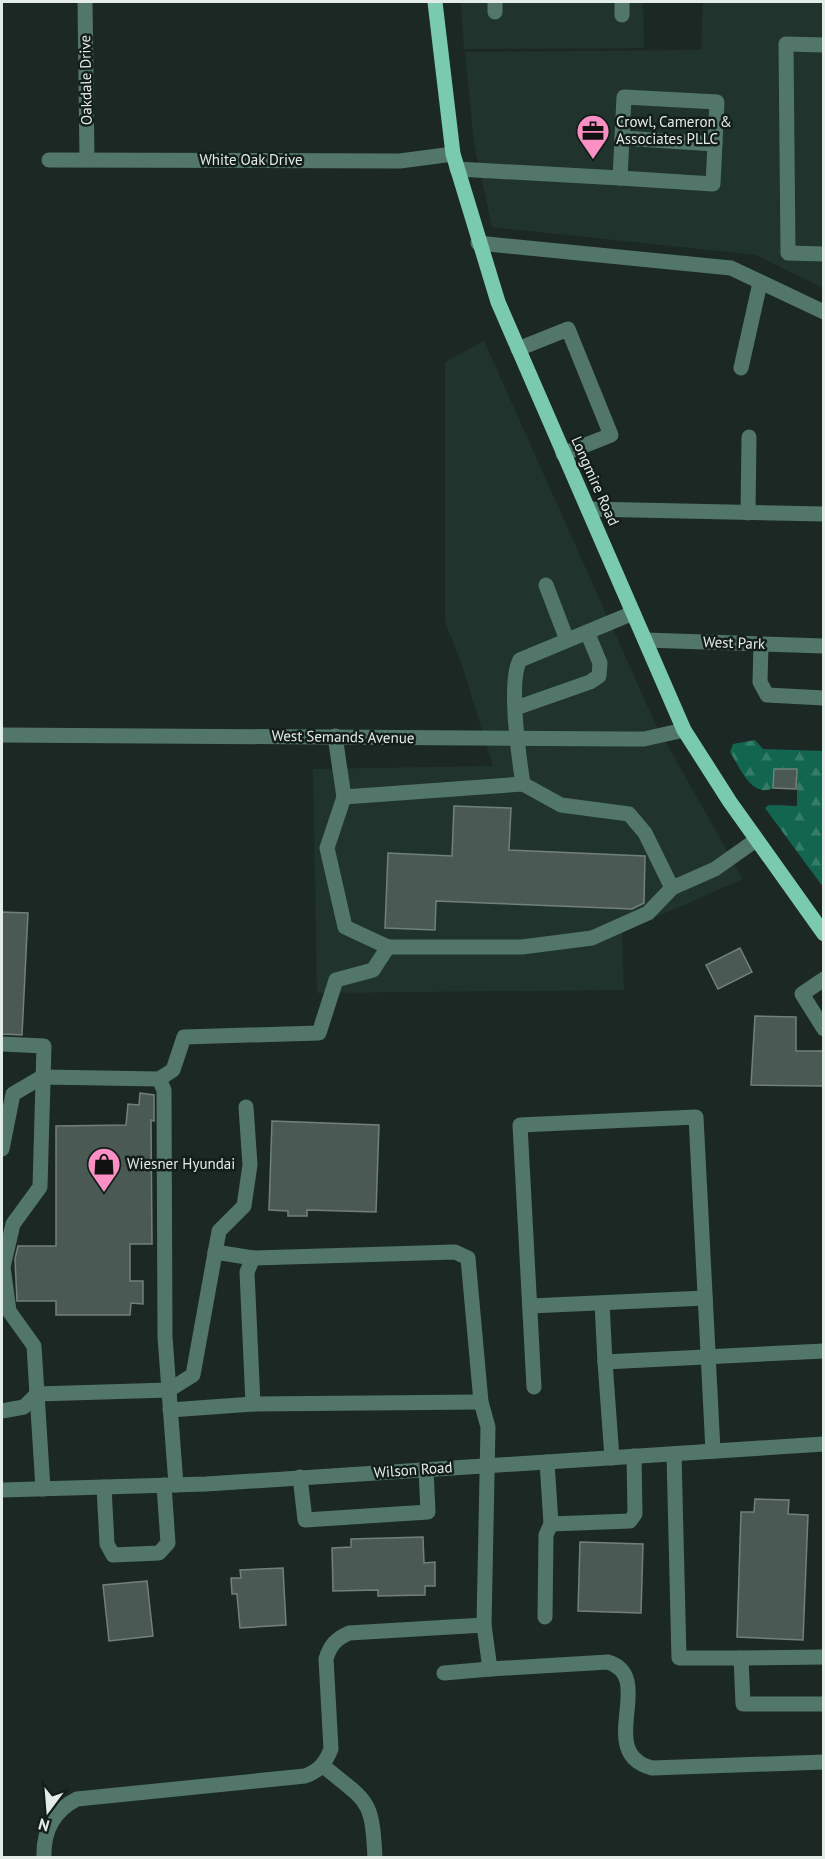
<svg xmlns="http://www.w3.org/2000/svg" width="825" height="1859" font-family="'PT Sans',sans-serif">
	<defs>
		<pattern id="forest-firs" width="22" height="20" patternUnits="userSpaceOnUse" patternTransform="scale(1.5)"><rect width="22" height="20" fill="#12654f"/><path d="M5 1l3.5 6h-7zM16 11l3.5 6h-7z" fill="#347b68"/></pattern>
	</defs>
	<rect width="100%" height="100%" fill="#1c2824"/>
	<g fill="#20342d">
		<polygon points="461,2 643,2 644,48 464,49"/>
		<polygon points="703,2 823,2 823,288 756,255 492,227 474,144 465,52 701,50"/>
		<polygon points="484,341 655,723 743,879 622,932 624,990 317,993 313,769 493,766 461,662 445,622 445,362"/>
	</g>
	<path fill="url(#forest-firs)" d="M755,740L763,749L823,751V887L765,808L769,805L797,806V770L774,769L773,788C752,799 739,766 730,752L733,744Z"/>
	<g fill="#4b5954" stroke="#72807b" stroke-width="1.5">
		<polygon points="774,769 797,769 796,789 773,788"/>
		<polygon points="454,806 511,808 509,850 645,856 644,903 632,909 436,901 435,930 385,928 388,853 452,856"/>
		<polygon points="2,912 28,913 22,1035 2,1034"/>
		<polygon points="740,948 752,972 718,989 706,965"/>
		<polygon points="755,1016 796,1017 796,1051 824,1051 824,1086 751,1085"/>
		<polygon points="140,1093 154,1095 154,1121 151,1120 152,1244 130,1244 130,1281 143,1281 143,1304 131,1303 130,1315 56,1315 56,1301 17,1301 15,1259 18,1246 56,1246 56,1126 126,1125 128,1104 139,1105"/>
		<polygon points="272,1121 379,1125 376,1212 307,1210 307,1216 288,1216 288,1211 269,1210"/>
		<polygon points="755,1499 789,1500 788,1514 808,1515 803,1640 737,1637 741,1512 754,1512"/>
		<polygon points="423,1537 424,1563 435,1562 435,1586 425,1586 425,1595 378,1596 378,1590 333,1591 332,1548 351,1547 351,1539"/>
		<polygon points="580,1542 643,1544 641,1613 578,1611"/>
		<polygon points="283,1568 286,1625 240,1628 237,1594 232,1594 231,1578 241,1578 240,1570"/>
		<polygon points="147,1581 153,1636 109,1641 103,1585"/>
	</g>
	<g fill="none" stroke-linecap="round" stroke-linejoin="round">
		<g stroke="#52776a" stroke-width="15">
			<polyline points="85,2 87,159"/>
			<polyline points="495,12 495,2"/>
			<polyline points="622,15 622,2"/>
			<polyline points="824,45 786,44 788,253 824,254"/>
			<polygon points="624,97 717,102 713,184 620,178"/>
			<polyline points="622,138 715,144"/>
			<polyline points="49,160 400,161 453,154"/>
			<polyline points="457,169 620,178"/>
			<polyline points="478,243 731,268 824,312"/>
			<polyline points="518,349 568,329 611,435 563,454"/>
			<polyline points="741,368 760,283"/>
			<polyline points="588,509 824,514"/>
			<polyline points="748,513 749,437"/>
			<polyline points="546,585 567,640"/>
			<polyline points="645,640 824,646"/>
			<polyline points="761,644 760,682 767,695 824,698"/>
			<polyline points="516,708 590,682 599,676 600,663 587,632"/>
			<polyline points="2,735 626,739 644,739 684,730"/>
			<polyline points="335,736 344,797"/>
			<path d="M523,784C519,758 508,681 520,660L633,613"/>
			<polyline points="388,947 345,927 327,848 344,797 523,784 561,805 629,814 645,833 672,888"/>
			<polyline points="824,979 802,994 824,1029"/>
			<polyline points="2,1044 44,1046 40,1187 13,1224 3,1267 9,1311 34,1346 43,1489"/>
			<polyline points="159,1079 173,1070 184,1037 319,1033 336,980 373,970 388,947 522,947 592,938 648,913 672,888 715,869 756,840"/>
			<polyline points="2,1149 13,1094 42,1077 159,1079 164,1090 165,1337 176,1485"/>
			<path d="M215,1252L253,1258L455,1252L468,1258L481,1402L488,1427L484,1625L490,1669L608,1662C657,1677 594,1753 652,1768L824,1762"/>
			<polyline points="253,1258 247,1272 253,1404 481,1402"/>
			<polyline points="602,1303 605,1362 824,1351"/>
			<polyline points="530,1306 705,1298"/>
			<polyline points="605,1362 612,1458"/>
			<polyline points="534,1387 520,1125 696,1117 713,1451"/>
			<polyline points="170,1410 253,1404"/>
			<polyline points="2,1411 24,1407 37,1394 169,1390 193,1375 219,1231 244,1206 250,1165 246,1107"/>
			<polyline points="674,1454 679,1658 741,1658 743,1704 824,1704"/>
			<polyline points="547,1462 551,1524 630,1521 635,1514 634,1456"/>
			<polyline points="300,1477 305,1520 428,1512 426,1469"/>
			<polyline points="104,1487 107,1544 113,1555 159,1553 168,1543 164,1485"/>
			<polyline points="2,1490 206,1484 824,1444"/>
			<polyline points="545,1617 546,1535 551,1524"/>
			<polyline points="741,1658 824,1657"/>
			<polyline points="444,1673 490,1669"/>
			<path d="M322,1765C368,1803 372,1797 375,1858"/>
			<path d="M44,1858C43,1831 53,1811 77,1799L305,1776C319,1771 325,1764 331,1749L326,1659C330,1645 336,1639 349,1633L484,1625"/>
		</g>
		<polyline stroke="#7acaaf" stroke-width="15" points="435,2 453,154 498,302 684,730 730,802 824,934"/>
	</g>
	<defs>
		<symbol id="office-pin" viewBox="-11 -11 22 30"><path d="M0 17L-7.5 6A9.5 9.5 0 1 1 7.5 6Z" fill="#fc8fc3" stroke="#131e1a"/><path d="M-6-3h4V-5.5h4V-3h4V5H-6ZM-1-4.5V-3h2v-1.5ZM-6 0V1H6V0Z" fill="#111"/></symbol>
		<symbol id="shop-pin" viewBox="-11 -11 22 30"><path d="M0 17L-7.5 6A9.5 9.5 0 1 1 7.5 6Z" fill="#fc8fc3" stroke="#131e1a"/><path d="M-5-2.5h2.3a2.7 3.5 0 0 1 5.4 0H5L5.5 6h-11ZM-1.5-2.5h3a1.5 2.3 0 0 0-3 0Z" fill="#111"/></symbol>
	</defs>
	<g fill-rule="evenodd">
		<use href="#office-pin" x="574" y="112" width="38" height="52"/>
		<use href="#shop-pin" x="85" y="1145" width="38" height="52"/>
	</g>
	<g text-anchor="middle" stroke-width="5" stroke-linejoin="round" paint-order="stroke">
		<g font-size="15" fill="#e4ece8" stroke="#131e1a">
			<text transform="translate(86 80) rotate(-91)" y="5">Oakdale Drive</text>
			<text x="251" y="165">White Oak Drive</text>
			<text transform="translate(595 481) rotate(66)" y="5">Longmire Road</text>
			<text transform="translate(734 643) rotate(2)" y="5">West Park</text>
			<text transform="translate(343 737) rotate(1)" y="5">West Semands Avenue</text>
			<text transform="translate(413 1470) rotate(-4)" y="5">Wilson Road</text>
		</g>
		<g font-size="15" fill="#e4ece8" stroke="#131e1a" text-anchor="start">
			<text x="616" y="127">Crowl, Cameron &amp;<tspan x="616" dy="17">Associates PLLC</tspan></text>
			<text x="127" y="1169">Wiesner Hyundai</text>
		</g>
	</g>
	<rect width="825" height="1859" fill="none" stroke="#e4ece8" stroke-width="6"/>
	<g transform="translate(48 1811) rotate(196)" stroke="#131e1a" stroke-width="4.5" paint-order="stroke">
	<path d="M0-4.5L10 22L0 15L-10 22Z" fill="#e4ece8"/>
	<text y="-9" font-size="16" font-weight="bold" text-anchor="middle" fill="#e4ece8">N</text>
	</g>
</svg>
